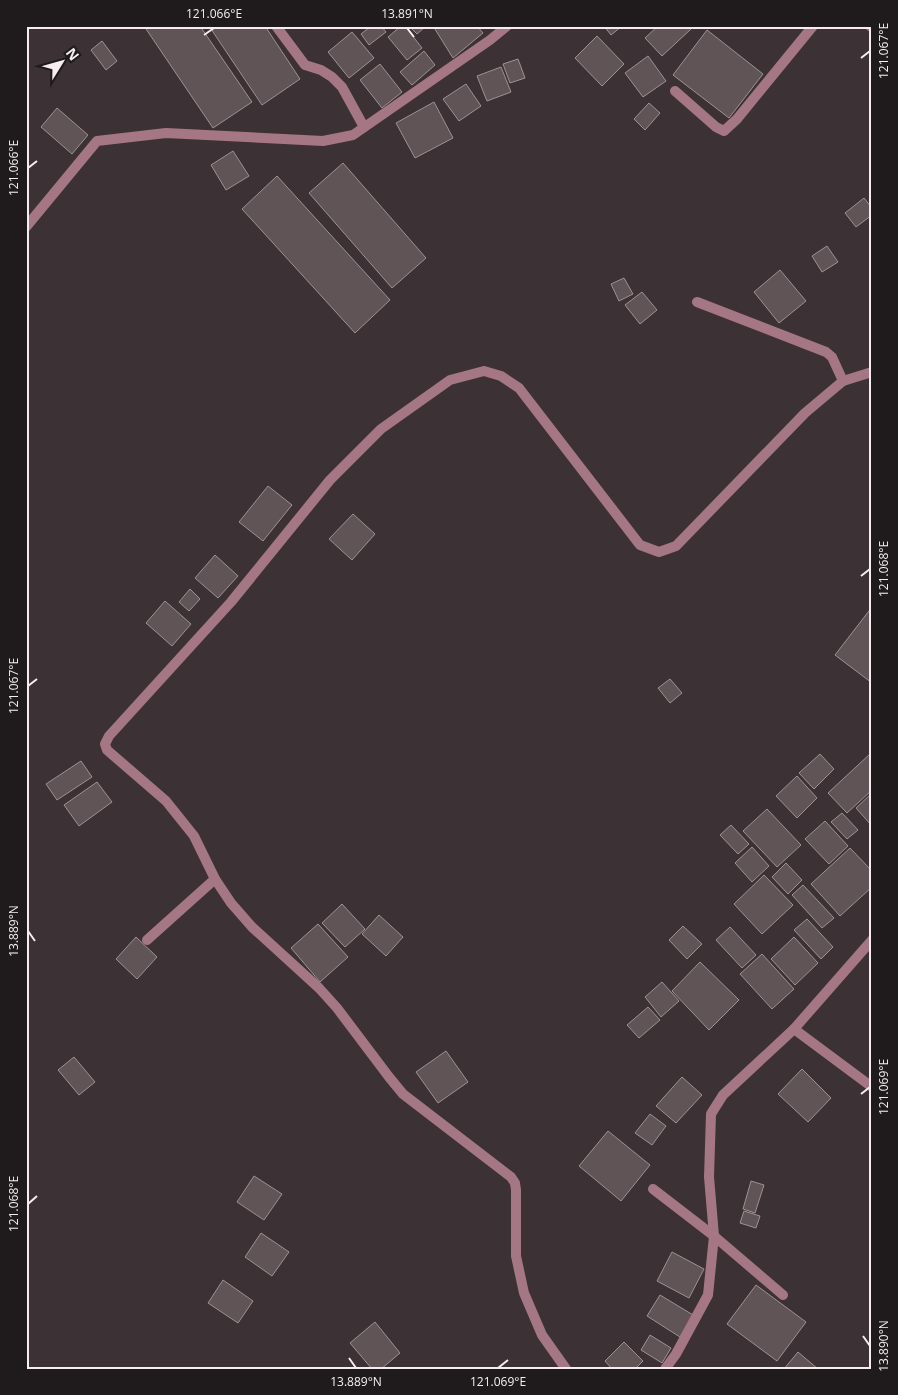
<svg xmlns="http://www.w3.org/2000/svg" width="898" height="1395" font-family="'Open Sans',sans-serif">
	<rect width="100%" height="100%" fill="#3c3134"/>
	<g fill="#605457" stroke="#9f9195">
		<polygon points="144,26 200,26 252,102 213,128"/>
		<polygon points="209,26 265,26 300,79 262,105"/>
		<polygon points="371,26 381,26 386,32 369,45 361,34"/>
		<polygon points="401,26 405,26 422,48 407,60 388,37"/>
		<polygon points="409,26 426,26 417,34"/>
		<polygon points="433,26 477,26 483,33 453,58"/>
		<polygon points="604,26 622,26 611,35"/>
		<polygon points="658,26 689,26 691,29 662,56 645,38"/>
		<polygon points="707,30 763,74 729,118 673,75"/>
		<polygon points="352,32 374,58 349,78 328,52"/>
		<polygon points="597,36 624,64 602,86 575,58"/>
		<polygon points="102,41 117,61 106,70 91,50"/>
		<polygon points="424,51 435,65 412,85 400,72"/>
		<polygon points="648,56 666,81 643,97 625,73"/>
		<polygon points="518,59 525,78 510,83 503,64"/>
		<polygon points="380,64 402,92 382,108 360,80"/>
		<polygon points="501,67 511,92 487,101 477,76"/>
		<polygon points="466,84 481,106 459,121 443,99"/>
		<polygon points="434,102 453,138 415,158 396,123"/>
		<polygon points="649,103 660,113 645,130 634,119"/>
		<polygon points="57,108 88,135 72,154 41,127"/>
		<polygon points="233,151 249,176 226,190 211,165"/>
		<polygon points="343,163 426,258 392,288 309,193"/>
		<polygon points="277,176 390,300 355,333 242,209"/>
		<polygon points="864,198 872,208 872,215 856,227 845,213"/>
		<polygon points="827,246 838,262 822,272 812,256"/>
		<polygon points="780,270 806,301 779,323 754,292"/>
		<polygon points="624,278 633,294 619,301 611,284"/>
		<polygon points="642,292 657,310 640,324 625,305"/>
		<polygon points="268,486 292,505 263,541 239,522"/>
		<polygon points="353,514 375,534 352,560 329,539"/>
		<polygon points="215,555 238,576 218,598 195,578"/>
		<polygon points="190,589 200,599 189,611 179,602"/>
		<polygon points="165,601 191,624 172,646 146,623"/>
		<polygon points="872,607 872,683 835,655"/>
		<polygon points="670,679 682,693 670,703 658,688"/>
		<polygon points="871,753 872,790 847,813 828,793"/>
		<polygon points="820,754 834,769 814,789 799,773"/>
		<polygon points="81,761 92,777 57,800 46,784"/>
		<polygon points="797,776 817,798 797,818 776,796"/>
		<polygon points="97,782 112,802 79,826 64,805"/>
		<polygon points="872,793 872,826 856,808"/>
		<polygon points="767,809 801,845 777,867 743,831"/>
		<polygon points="842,813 858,830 847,839 831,822"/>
		<polygon points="825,821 848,846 829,864 805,839"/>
		<polygon points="731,825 749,844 738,854 720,835"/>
		<polygon points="752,847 769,866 752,882 735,863"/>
		<polygon points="850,848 872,871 872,887 840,916 811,884"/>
		<polygon points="786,863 802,880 788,894 772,877"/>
		<polygon points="764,875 793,905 762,934 734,904"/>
		<polygon points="803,885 834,918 822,928 792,895"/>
		<polygon points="342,904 365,929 345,947 322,923"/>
		<polygon points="379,915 403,937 386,956 362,934"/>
		<polygon points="807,919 833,947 821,959 794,930"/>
		<polygon points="318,924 348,957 320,982 291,948"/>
		<polygon points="683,926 702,944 687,959 669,940"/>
		<polygon points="730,927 756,955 742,968 716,940"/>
		<polygon points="136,937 157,957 137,979 116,959"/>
		<polygon points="794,937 818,963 795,985 771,959"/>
		<polygon points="762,954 794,989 772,1009 740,974"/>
		<polygon points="700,962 739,1000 709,1030 672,991"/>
		<polygon points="662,982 679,1001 661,1017 645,997"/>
		<polygon points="648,1007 660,1020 639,1038 627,1025"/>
		<polygon points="446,1051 468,1082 438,1103 416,1072"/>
		<polygon points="74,1057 95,1082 79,1095 58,1070"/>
		<polygon points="802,1069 831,1098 808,1122 778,1094"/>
		<polygon points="682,1077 702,1095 676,1123 656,1106"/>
		<polygon points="650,1114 666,1126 652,1145 635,1133"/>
		<polygon points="608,1131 650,1165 621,1201 579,1166"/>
		<polygon points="254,1176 282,1194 264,1220 237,1202"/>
		<polygon points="751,1181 764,1185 755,1213 743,1209"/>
		<polygon points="744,1211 760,1216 756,1228 740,1223"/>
		<polygon points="261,1233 289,1252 272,1276 245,1257"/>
		<polygon points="672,1252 704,1269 689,1298 657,1281"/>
		<polygon points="223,1280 253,1301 238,1323 208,1303"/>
		<polygon points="756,1285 806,1322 777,1361 727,1324"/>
		<polygon points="660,1295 693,1315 680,1337 647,1316"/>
		<polygon points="375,1322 400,1353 381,1369 372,1369 350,1343"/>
		<polygon points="650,1335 671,1348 662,1363 641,1350"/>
		<polygon points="624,1342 643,1361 635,1369 612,1369 605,1361"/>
		<polygon points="798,1352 818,1369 784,1369"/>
	</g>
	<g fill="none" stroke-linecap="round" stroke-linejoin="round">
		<g stroke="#a57683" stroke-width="10">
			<polyline points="276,26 305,65 321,70 332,77 342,87 364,127"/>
			<polyline points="675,91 716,127 724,131 737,119 813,26"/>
			<polyline points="147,940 215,879"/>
			<polyline points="653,1189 714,1236 783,1295"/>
		</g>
		<g stroke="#a57683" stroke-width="10">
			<polyline points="870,26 872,27"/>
			<polyline points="26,227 97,141 166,133 323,141 353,135 490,40 507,26"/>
			<polyline points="697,302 826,352 832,357 843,381"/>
			<polyline points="794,1029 872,1087"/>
			<polyline points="566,1369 542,1335 524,1293 516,1256 516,1190 515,1183 511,1177 403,1094 389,1077 337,1008 319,988 252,927 231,903 215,879 194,836 166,801 107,750 105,744 109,736 231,602 330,480 381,429 450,380 484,371 501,376 519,388 640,545 659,552 676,546 805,413 843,381 872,372"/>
			<polyline points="665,1369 676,1354 708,1295 714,1236 709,1177 711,1114 723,1095 794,1029 872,940"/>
		</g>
	</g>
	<path fill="none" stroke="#f5edef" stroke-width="2" d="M407,28L414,37M204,35L214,28M861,58L870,51M28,168L37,161M861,576L870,569M28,686L37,679M28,931L35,941M861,1094L870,1087M28,1204L37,1196M863,1336L870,1346M349,1358L356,1368M498,1368L508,1360"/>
	<rect width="898" height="1395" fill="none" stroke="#1f1a1c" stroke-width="55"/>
	<g transform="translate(62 62) rotate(53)" stroke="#1f1a1c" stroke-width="4" paint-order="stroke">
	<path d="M0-4L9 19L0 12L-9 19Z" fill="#f5edef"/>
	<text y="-8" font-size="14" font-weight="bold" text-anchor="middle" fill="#f5edef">N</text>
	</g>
	<rect x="28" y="28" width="842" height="1340" fill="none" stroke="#f5edef" stroke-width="2"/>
	<g font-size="12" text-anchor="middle" fill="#f5edef">
		<text x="214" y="18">121.066°E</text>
		<text x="407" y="18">13.891°N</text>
		<text transform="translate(884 51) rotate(-90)" y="4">121.067°E</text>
		<text transform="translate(14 168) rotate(-90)" y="4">121.066°E</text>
		<text transform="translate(884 569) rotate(-90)" y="4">121.068°E</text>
		<text transform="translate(14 686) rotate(-90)" y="4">121.067°E</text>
		<text transform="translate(14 931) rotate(-90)" y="4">13.889°N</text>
		<text transform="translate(884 1087) rotate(-90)" y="4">121.069°E</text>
		<text transform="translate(14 1204) rotate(-90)" y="4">121.068°E</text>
		<text transform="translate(884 1346) rotate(-90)" y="4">13.890°N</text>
		<text x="356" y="1386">13.889°N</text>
		<text x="498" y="1386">121.069°E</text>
	</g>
</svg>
